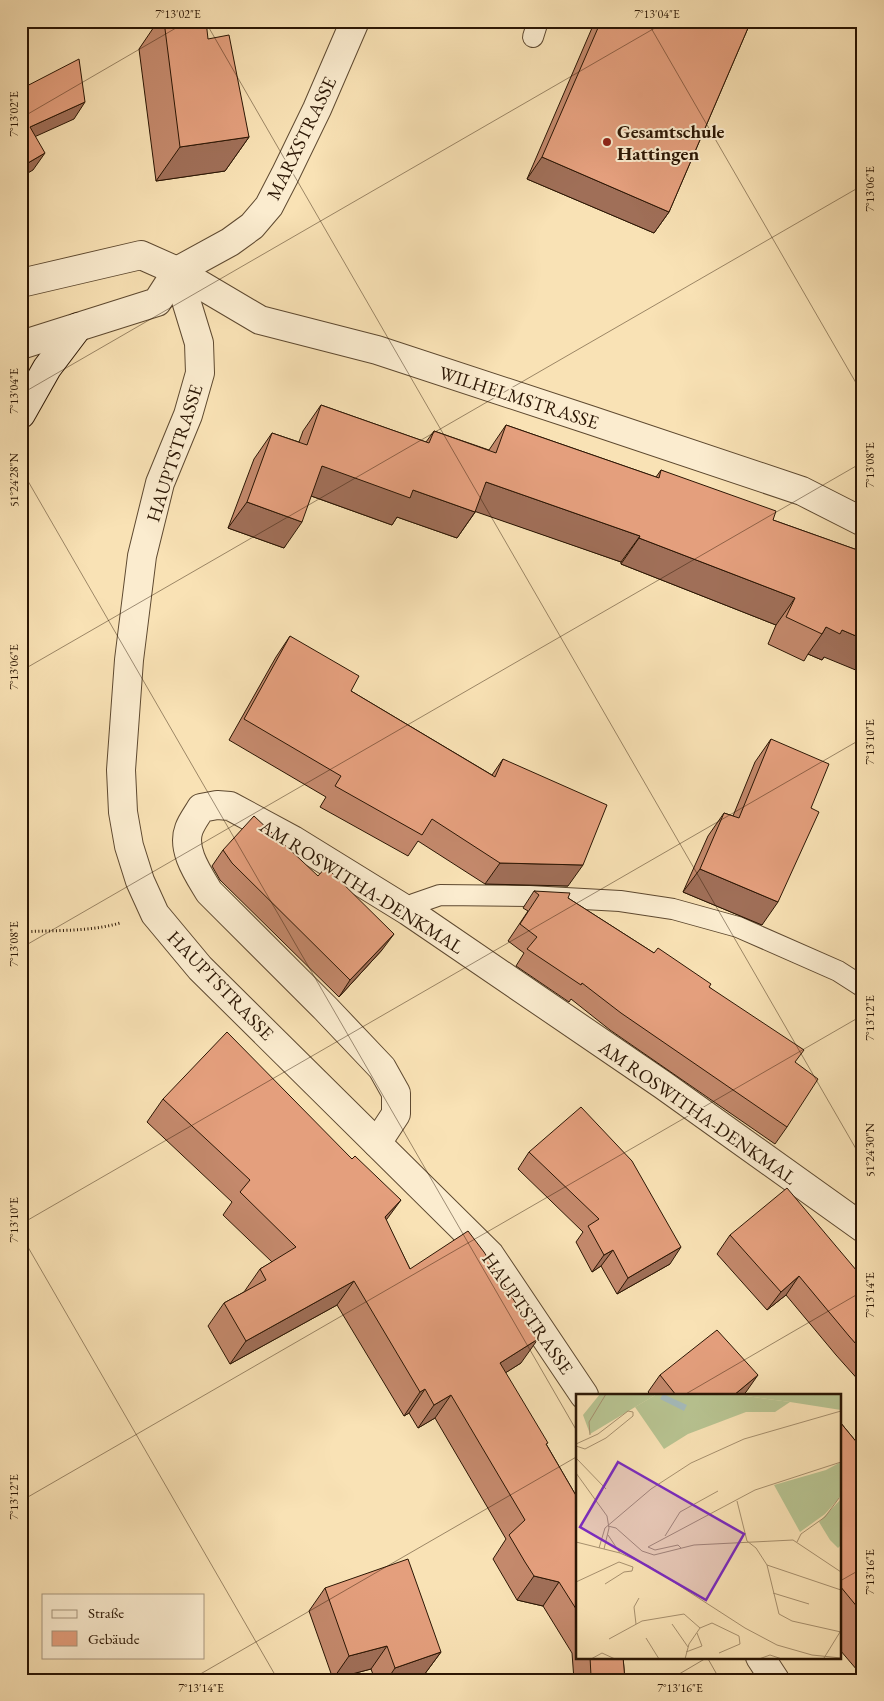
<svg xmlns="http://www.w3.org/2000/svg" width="884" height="1701" font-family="'EB Garamond',serif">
	<rect width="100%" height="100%" fill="#f9e2b5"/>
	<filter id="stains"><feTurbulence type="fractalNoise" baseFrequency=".004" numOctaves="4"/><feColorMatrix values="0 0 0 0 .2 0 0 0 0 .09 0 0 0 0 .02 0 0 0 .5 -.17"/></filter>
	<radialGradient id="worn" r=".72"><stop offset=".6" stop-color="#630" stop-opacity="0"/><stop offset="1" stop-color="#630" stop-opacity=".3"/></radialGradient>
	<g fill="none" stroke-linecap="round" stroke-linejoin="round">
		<defs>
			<g id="service">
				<polyline points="533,37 538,21"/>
				<polyline points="408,911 414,904 440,895 529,896 620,901 673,909 738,927 838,971 863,987"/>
			</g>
			<g id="minor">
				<polyline points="177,271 199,343 200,373 188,415 160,483 142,556 129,660 121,770 123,812 129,846 140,881 155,914 200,968 490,1255 584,1395"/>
				<polyline points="177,271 260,320 377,350 590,420 802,491 863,522"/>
				<path d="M377,1143L396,1114V1093L382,1068L326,1009L209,892C199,875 181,850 189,829C192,821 197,815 201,808L217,805L230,806L293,840L408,911L663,1085L863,1228"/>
				<polyline points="760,1657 775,1680"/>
			</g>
			<g id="tertiary">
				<polyline points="21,283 141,255 177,271"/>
				<polyline points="21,345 157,302 177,271 230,242 252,226 269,206 285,175 317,109 355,21"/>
			</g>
			<polyline id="secondary" points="21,414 47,368 78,327"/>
		</defs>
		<use href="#service" stroke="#5e4930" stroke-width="22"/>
		<use href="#minor" stroke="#5e4930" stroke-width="30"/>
		<use href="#tertiary" stroke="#5e4930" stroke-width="30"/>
		<use href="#secondary" stroke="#2b1604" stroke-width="30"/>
		<path stroke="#2b1604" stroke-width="3" stroke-dasharray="1 2.5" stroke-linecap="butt" d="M21,932C54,930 89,932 120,923"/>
		<use href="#service" stroke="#fbeccf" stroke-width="20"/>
		<use href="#minor" stroke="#fbeccf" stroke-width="28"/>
		<use href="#tertiary" stroke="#fbeccf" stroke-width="28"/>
		<use href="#secondary" stroke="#fbeccf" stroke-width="28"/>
	</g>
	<g fill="#c4896c" stroke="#2b1604">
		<polygon points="158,21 164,21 208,39 249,137 225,171 156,181 139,49"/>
		<polygon points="595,21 751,21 669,212 654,233 527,179"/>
		<polygon points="321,405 426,442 434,431 489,450 506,425 656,477 661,470 773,520 863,552 824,657 822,660 808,654 804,661 768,644 776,625 621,564 621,562 476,511 457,538 397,517 392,525 311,496 284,548 228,528 254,459 272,433 299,442 303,431"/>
		<polygon points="290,636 351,691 492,775 503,759 568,886 485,884 418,841 408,856 320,807 326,797 229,740 276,657"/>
		<polygon points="771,739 762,925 683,892 708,836 724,813 733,816 755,762"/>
		<polygon points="223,850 382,950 339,997 220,880 212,866"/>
		<polygon points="534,891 568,898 654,953 709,987 795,1062 787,1127 775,1144 610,1030 571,999 569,1002 516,966 524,953 508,941 528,911 523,908"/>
		<polygon points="163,1099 386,1221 410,1269 521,1363 505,1373 578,1499 578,1657 623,1657 625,1680 574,1680 572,1653 543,1606 517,1600 493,1559 506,1539 435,1418 418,1428 409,1413 404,1416 337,1305 230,1364 208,1326 224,1303 244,1292 260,1269 272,1262 223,1215 232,1202 147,1122"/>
		<polygon points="529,1152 670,1264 617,1294 601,1266 592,1272 576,1242 583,1232 518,1169"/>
		<polygon points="730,1235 862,1277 863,1276 863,1381 861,1383 836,1355 786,1295 767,1310 717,1254"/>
		<polygon points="660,1375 746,1392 743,1395 651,1395 648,1392"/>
		<polygon points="840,1422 863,1450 863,1677 840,1650"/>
		<polygon points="325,1588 441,1652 424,1675 410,1680 375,1680 371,1669 333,1679 309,1611"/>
	</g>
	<g fill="#a06f58" stroke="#2b1604">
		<polygon points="85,102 74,119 21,143 30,127"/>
		<polygon points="249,137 225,171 156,181 180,147"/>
		<polygon points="45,153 33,170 21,177 21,167"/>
		<polygon points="542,157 669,212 654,233 527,179"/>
		<polygon points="322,466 413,490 475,512 457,538 397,517 392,525 303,493"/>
		<polygon points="486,482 640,536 621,562 468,509"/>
		<polygon points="247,502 302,522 284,548 228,528"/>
		<polygon points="639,538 795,598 776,625 621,564"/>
		<polygon points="826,627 842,630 863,639 863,673 824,657 822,660 808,654 822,634"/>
		<polygon points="500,863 583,865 568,886 485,884"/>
		<polygon points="700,869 778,902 762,925 683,892"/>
		<polygon points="394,934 382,950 339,997 350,980"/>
		<polygon points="401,1200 384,1223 385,1217"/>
		<polygon points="681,1247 670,1264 617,1294 628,1278"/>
		<polygon points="613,1250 601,1266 592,1272 604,1255"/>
		<polygon points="799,1276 786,1295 767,1310 781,1292"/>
		<polygon points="354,1281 337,1305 230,1364 246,1341"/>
		<polygon points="538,1339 521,1363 483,1387 500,1363"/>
		<polygon points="758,1375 746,1392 743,1395 734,1395"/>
		<polygon points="425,1389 409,1413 404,1416 420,1392"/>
		<polygon points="451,1395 435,1418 418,1428 434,1405"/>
		<polygon points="534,1576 559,1582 543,1606 517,1600"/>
		<polygon points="387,1646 371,1669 333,1679 349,1656"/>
		<polygon points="441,1652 424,1675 410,1680 387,1680 395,1668"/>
	</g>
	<g fill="#e49f7d" stroke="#2b1604">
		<polygon points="164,21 206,21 208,39 229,35 249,137 180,147"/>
		<polygon points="601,21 751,21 669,212 542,157"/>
		<polygon points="79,59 85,102 30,127 45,153 21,167 21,89"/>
		<polygon points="321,405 429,443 434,431 496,453 506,425 659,478 661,470 776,511 773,520 863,552 863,639 842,630 840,634 826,627 822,634 786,617 795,598 639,538 640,536 486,482 475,512 413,490 410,498 322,466 302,522 247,502 272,433 307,445"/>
		<polygon points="290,636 359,676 351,691 495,777 503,759 607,805 583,865 500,863 432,819 422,835 335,786 341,776 244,719"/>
		<polygon points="771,739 829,764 811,808 819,812 778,902 700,869 724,813 739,818"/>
		<polygon points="254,816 318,876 326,867 394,934 350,980 232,863 223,850"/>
		<polygon points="534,891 570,893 568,898 654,953 658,948 711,984 709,987 804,1050 795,1062 818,1079 787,1127 621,1013 582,983 581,985 527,949 537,937 520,924 539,895"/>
		<polygon points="227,1032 352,1159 355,1156 401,1200 385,1217 410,1269 468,1231 484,1252 538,1339 500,1363 548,1443 546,1444 578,1499 578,1612 559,1582 534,1576 525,1562 509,1535 525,1520 451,1395 434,1405 425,1389 420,1392 354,1281 246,1341 224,1303 266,1280 260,1269 296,1247 240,1192 250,1180 163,1099"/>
		<polygon points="581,1107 632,1161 681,1247 628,1278 613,1250 604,1255 588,1226 599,1219 529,1152"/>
		<polygon points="787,1188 862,1277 863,1276 863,1352 849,1336 799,1276 781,1292 730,1235"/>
		<polygon points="717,1330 758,1375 734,1395 676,1395 660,1375"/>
		<polygon points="840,1422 863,1450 863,1614 840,1586"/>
		<polygon points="408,1559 441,1652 395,1668 387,1646 349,1656 325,1588"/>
		<polygon points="590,1657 623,1657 625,1680 594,1680 591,1676"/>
	</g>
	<path fill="none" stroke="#2b1604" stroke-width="1" stroke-opacity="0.45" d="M205,21L863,1161M647,21L863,395M21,118L188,21M21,394L667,21M21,469L578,1433M21,671L863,185M21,948L863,462M21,1224L863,738M21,1235L278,1680M684,1395L863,1291M21,1501L863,1015M840,1581L863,1568M707,1657L720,1680M190,1680L578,1456M669,1680L708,1657"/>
	<circle fill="#8f2418" stroke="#fbeccf" stroke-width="2" cx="607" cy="142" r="5"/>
	<g text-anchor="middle" stroke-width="4" stroke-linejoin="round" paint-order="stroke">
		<g font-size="19" font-weight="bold" fill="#2b1604" stroke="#fbeccf" text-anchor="start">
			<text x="617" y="138">Gesamtschule<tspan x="617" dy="22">Hattingen</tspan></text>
		</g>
		<g font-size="19" fill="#2b1604" stroke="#fbeccf">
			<text transform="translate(301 138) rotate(-64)" y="7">MARXSTRASSE</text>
			<text transform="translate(519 397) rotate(18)" y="7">WILHELMSTRASSE</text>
			<text transform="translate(174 453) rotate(-72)" y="7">HAUPTSTRASSE</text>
			<text transform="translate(362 886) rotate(32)" y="7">AM ROSWITHA-DENKMAL</text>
			<text transform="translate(221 985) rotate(46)" y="7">HAUPTSTRASSE</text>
			<text transform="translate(698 1112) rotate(35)" y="7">AM ROSWITHA-DENKMAL</text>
			<text transform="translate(528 1313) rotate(55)" y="7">HAUPTSTRASSE</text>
		</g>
	</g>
	<g transform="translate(576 1394)">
		<rect width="265" height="265" fill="#f9e2b5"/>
		<path d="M24,0H81L14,40L7,21ZM156,0H265V16L214,8Z" fill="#b8c492"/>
		<path d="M265,68V102L249,120L224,138L198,91L250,76Z" fill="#b8c492"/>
		<path d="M81,0H156L214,8L199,18H170L112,40L88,55L59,13ZM265,105V151L262,154L254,146L243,128Z" fill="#b8c492"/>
		<path d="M87,0L111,11L108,17L84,5Z" fill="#a4baba"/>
		<path fill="none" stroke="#a7906e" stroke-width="1" d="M14,41L13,28L30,0M0,50L22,40L52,17L57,18V22L30,44L9,55L0,52M0,64L30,95M0,79L31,122L33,134L28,155M161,107L171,147M32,132L40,134L66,157L78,161L118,151L217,146L265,178M32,141L44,159M89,142L104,118L142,97M171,147L180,154L191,171L203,220L216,227L265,238M0,148L44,159L73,172L169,234L201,251L236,261L265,264M221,148L225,140L249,123L263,104M23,154L29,134L75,95L115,69L168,45L265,17M105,154L102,151L79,156L72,153L179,96L265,68M191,171L265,196M0,188L43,168L57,173L56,177L48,178L29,190M197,199L233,210M60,230L58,213L63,204M96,230L112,253M124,234L136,229L163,242L164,250L143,259M70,244L83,265M33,245L66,227L108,220L124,234L113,250L109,265M110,258L126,252L121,239M248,264L264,238M15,265L26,259L39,265M183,265L194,261L206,265"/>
		<path fill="#7b2cbf" fill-opacity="0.15" stroke="#7b2cbf" stroke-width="2.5" d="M42,68L168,140L130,206L4,133Z"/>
		<rect width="265" height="265" fill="none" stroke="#2b1604" stroke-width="2.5"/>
	</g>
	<rect width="884" height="1701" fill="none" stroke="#f9e2b5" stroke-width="55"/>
	<rect x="42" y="1594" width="162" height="65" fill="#fbeccf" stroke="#a8967e"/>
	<rect x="52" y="1610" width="25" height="8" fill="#fbeccf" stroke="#a8967e"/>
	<text x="88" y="1618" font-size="15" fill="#2b1604">Straße</text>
	<rect x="52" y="1631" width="25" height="15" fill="#e49f7d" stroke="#a8967e"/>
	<text x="88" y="1644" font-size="15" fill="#2b1604">Gebäude</text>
	<rect x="28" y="28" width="828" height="1646" fill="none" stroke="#2b1604" stroke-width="2"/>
	<g font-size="12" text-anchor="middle" fill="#2b1604">
		<text x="178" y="18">7°13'02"E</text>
		<text x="657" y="18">7°13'04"E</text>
		<text transform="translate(14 114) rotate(-90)" y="4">7°13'02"E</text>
		<text transform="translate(870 189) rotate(-90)" y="4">7°13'06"E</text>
		<text transform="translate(14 391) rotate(-90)" y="4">7°13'04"E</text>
		<text transform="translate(870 465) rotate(-90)" y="4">7°13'08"E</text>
		<text transform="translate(14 480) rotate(-90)" y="4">51°24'28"N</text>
		<text transform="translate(14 667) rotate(-90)" y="4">7°13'06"E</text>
		<text transform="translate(870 742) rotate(-90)" y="4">7°13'10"E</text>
		<text transform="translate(14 944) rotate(-90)" y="4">7°13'08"E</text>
		<text transform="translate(870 1018) rotate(-90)" y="4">7°13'12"E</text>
		<text transform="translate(870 1150) rotate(-90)" y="4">51°24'30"N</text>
		<text transform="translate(14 1220) rotate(-90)" y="4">7°13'10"E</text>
		<text transform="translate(870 1295) rotate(-90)" y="4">7°13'14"E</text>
		<text transform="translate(14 1497) rotate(-90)" y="4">7°13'12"E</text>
		<text transform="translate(870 1572) rotate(-90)" y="4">7°13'16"E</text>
		<text x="201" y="1692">7°13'14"E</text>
		<text x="680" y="1692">7°13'16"E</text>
	</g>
	<rect width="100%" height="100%" filter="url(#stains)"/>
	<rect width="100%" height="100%" fill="url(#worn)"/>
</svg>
